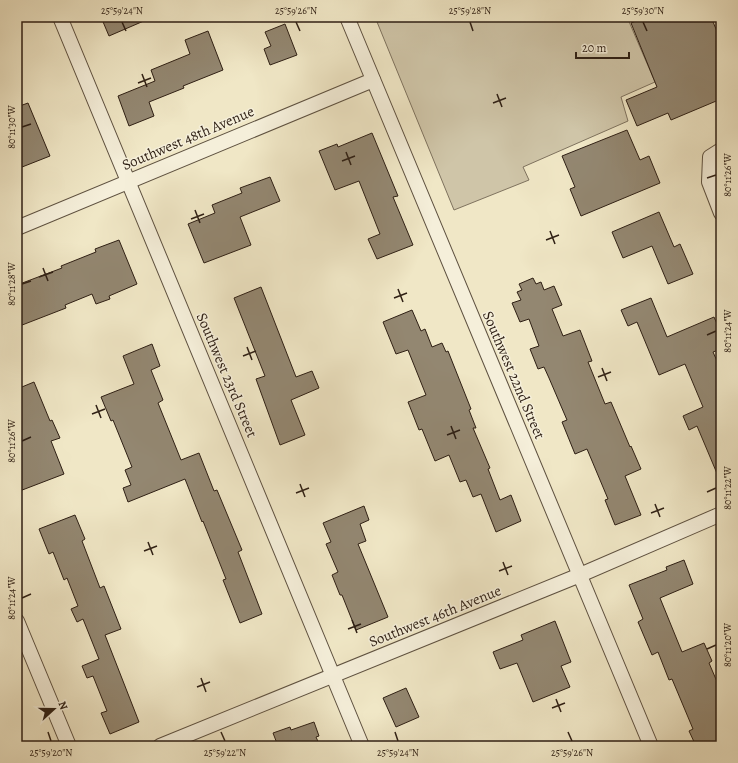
<svg xmlns="http://www.w3.org/2000/svg" width="738" height="763" font-family="Alegreya,serif">
	<rect width="100%" height="100%" fill="#f0e7c6"/>
	<filter id="stains"><feTurbulence type="fractalNoise" baseFrequency=".005" numOctaves="4"/><feColorMatrix values="0 0 0 0 .2 0 0 0 0 .09 0 0 0 0 .02 0 0 0 .5 -.17"/></filter>
	<radialGradient id="worn" r=".72"><stop offset=".6" stop-color="#630" stop-opacity="0"/><stop offset="1" stop-color="#630" stop-opacity=".3"/></radialGradient>
	<polygon fill="#cfc5a8" stroke="#7e725e" points="375,17 627,17 655,82 621,97 628,121 523,167 529,180 454,210"/>
	<g fill="#938771" stroke="#2e1f14">
		<polygon points="101,17 153,17 109,36"/>
		<polygon points="646,17 711,17 721,41 721,99 671,120 668,113 637,126 626,100 657,87 631,23"/>
		<polygon points="285,24 297,55 270,65 264,49 271,46 265,32"/>
		<polygon points="208,31 223,70 183,86 184,88 149,102 154,116 129,126 118,96 155,81 151,70 190,54 185,40"/>
		<polygon points="28,103 50,156 17,169 17,107"/>
		<polygon points="627,130 640,160 649,156 660,183 581,216 570,189 575,187 562,156"/>
		<polygon points="372,133 398,196 393,197 413,245 377,259 368,239 380,234 359,181 335,190 319,151 337,144 338,147"/>
		<polygon points="270,177 280,201 240,217 251,245 204,263 188,224 215,213 212,205 242,193 240,188"/>
		<polygon points="659,212 674,247 680,244 693,274 668,284 652,246 623,258 612,232"/>
		<polygon points="119,240 137,284 109,296 110,299 96,304 92,294 65,305 66,308 17,327 17,285 62,268 61,266 96,252 95,249"/>
		<polygon points="533,278 536,284 541,282 544,290 554,286 562,305 552,309 563,336 580,330 592,361 588,362 605,404 611,402 630,447 631,446 641,469 625,476 641,515 615,525 605,500 608,499 587,449 575,454 562,422 567,420 549,378 544,367 538,369 530,349 539,346 529,319 520,322 512,303 521,300 517,292 522,290 519,284"/>
		<polygon points="261,287 296,377 312,371 319,388 291,400 305,435 280,445 256,379 265,376 234,298"/>
		<polygon points="651,298 667,337 714,317 721,333 721,349 713,352 721,370 721,483 697,426 689,430 683,416 703,407 685,364 659,375 637,322 628,326 621,310"/>
		<polygon points="412,310 421,331 425,329 432,347 442,343 446,352 448,351 471,409 469,410 476,428 473,428 490,468 488,469 500,500 511,495 521,521 496,532 481,494 473,497 466,480 460,482 449,455 435,461 422,429 419,430 408,402 426,395 408,350 396,354 383,322"/>
		<polygon points="152,344 160,366 151,370 163,400 158,403 181,460 199,453 214,491 217,490 242,550 238,552 262,614 240,623 223,580 226,579 203,521 202,522 185,479 128,502 123,488 131,485 125,470 132,467 113,420 111,421 101,397 134,384 123,356"/>
		<polygon points="34,382 50,421 52,420 60,438 51,441 64,474 17,492 17,389"/>
		<polygon points="364,506 369,520 360,524 366,541 358,544 388,617 356,630 342,595 340,595 332,575 338,572 326,544 331,542 323,523"/>
		<polygon points="75,515 85,539 82,541 100,588 104,586 121,629 105,635 139,722 110,734 101,713 107,711 93,676 87,678 82,666 99,659 83,619 77,622 71,609 78,606 67,578 64,580 53,552 49,554 39,529"/>
		<polygon points="684,560 693,584 660,598 682,652 704,643 712,661 709,663 721,691 721,746 696,746 689,731 693,729 672,679 669,680 658,652 652,655 638,622 643,619 629,585 667,570 666,567"/>
		<polygon points="555,621 571,662 561,666 570,687 533,702 517,663 500,669 493,652 523,640 521,635"/>
		<polygon points="406,688 419,717 396,727 383,698"/>
		<polygon points="314,722 319,736 316,737 320,746 278,746 273,733 290,727 291,730"/>
	</g>
	<g fill="none" stroke-linecap="round" stroke-linejoin="round">
		<defs>
			<g id="street">
				<polyline points="60,17 362,746"/>
				<polyline points="347,17 651,746"/>
				<polyline points="721,150 710,157 709,182 721,213"/>
				<polyline points="17,228 373,80"/>
				<polyline points="17,621 69,746"/>
				<polyline points="160,746 580,575 721,514"/>
			</g>
		</defs>
		<use href="#street" stroke="#5e5140" stroke-width="16"/>
		<use href="#street" stroke="#f5efda" stroke-width="14"/>
	</g>
	<path fill="none" stroke="#2e1f14" stroke-width="1.5" d="M122,22L126,31M296,22L300,31M470,22L473,31M643,22L647,31M142,74L147,87M138,83L151,78M497,94L502,107M493,103L506,98M22,127L31,124M346,152L351,165M342,161L355,156M707,178L716,175M195,210L200,223M191,219L204,214M550,231L555,244M546,240L559,235M43,268L48,281M39,277L53,272M22,284L31,281M398,289L403,302M394,298L407,293M707,335L716,331M247,347L252,360M243,356L256,351M602,368L607,381M598,377L611,372M96,405L101,418M92,414L105,409M451,426L456,439M447,435L460,430M22,441L31,437M300,484L305,497M707,492L716,488M296,493L309,488M655,504L660,517M651,513L664,508M148,542L153,555M144,551L157,546M503,562L508,575M499,571L512,566M22,598L31,594M352,620L357,633M348,629L361,624M707,649L716,645M201,678L206,692M197,687L210,682M556,699L561,712M552,708L565,703M48,732L51,741M221,732L225,741M395,732L398,741M568,732L572,741"/>
	<g text-anchor="middle" stroke-width="3" stroke-linejoin="round" paint-order="stroke">
		<g font-size="15" fill="#2e1f14" stroke="#f5efda">
			<text transform="translate(188 138) rotate(-23)" y="5">Southwest 48th Avenue</text>
			<text transform="translate(227 375) rotate(67)" y="5">Southwest 23rd Street</text>
			<text transform="translate(514 375) rotate(67)" y="5">Southwest 22nd Street</text>
			<text transform="translate(435 616) rotate(-22)" y="5">Southwest 46th Avenue</text>
		</g>
	</g>
	<rect width="738" height="763" fill="none" stroke="#f0e7c6" stroke-width="44"/>
	<g transform="translate(54 709) rotate(69)" stroke="#f5efda" stroke-width="3" paint-order="stroke">
	<path d="M0-3L7 15L0 10L-7 15Z" fill="#2e1f14"/>
	<text y="-6" font-size="11" font-weight="bold" text-anchor="middle" fill="#2e1f14">N</text>
	</g>
	<path d="M576 52v6h53v-6" fill="none" stroke="#2e1f14" stroke-width="2"/>
	<text x="582" y="52" font-size="12" fill="#2e1f14" stroke="#f5efda" stroke-width="3" paint-order="stroke">20 m</text>
	<rect x="22" y="22" width="694" height="719" fill="none" stroke="#2e1f14" stroke-width="1.5"/>
	<g font-size="10" text-anchor="middle" fill="#2e1f14">
		<text x="122" y="14">25°59'24"N</text>
		<text x="296" y="14">25°59'26"N</text>
		<text x="470" y="14">25°59'28"N</text>
		<text x="643" y="14">25°59'30"N</text>
		<text transform="translate(11 127) rotate(-90)" y="4">80°11'30"W</text>
		<text transform="translate(727 175) rotate(-90)" y="4">80°11'26"W</text>
		<text transform="translate(11 284) rotate(-90)" y="4">80°11'28"W</text>
		<text transform="translate(727 331) rotate(-90)" y="4">80°11'24"W</text>
		<text transform="translate(11 441) rotate(-90)" y="4">80°11'26"W</text>
		<text transform="translate(727 488) rotate(-90)" y="4">80°11'22"W</text>
		<text transform="translate(11 598) rotate(-90)" y="4">80°11'24"W</text>
		<text transform="translate(727 645) rotate(-90)" y="4">80°11'20"W</text>
		<text x="51" y="756">25°59'20"N</text>
		<text x="225" y="756">25°59'22"N</text>
		<text x="398" y="756">25°59'24"N</text>
		<text x="572" y="756">25°59'26"N</text>
	</g>
	<rect width="100%" height="100%" filter="url(#stains)"/>
	<rect width="100%" height="100%" fill="url(#worn)"/>
</svg>
